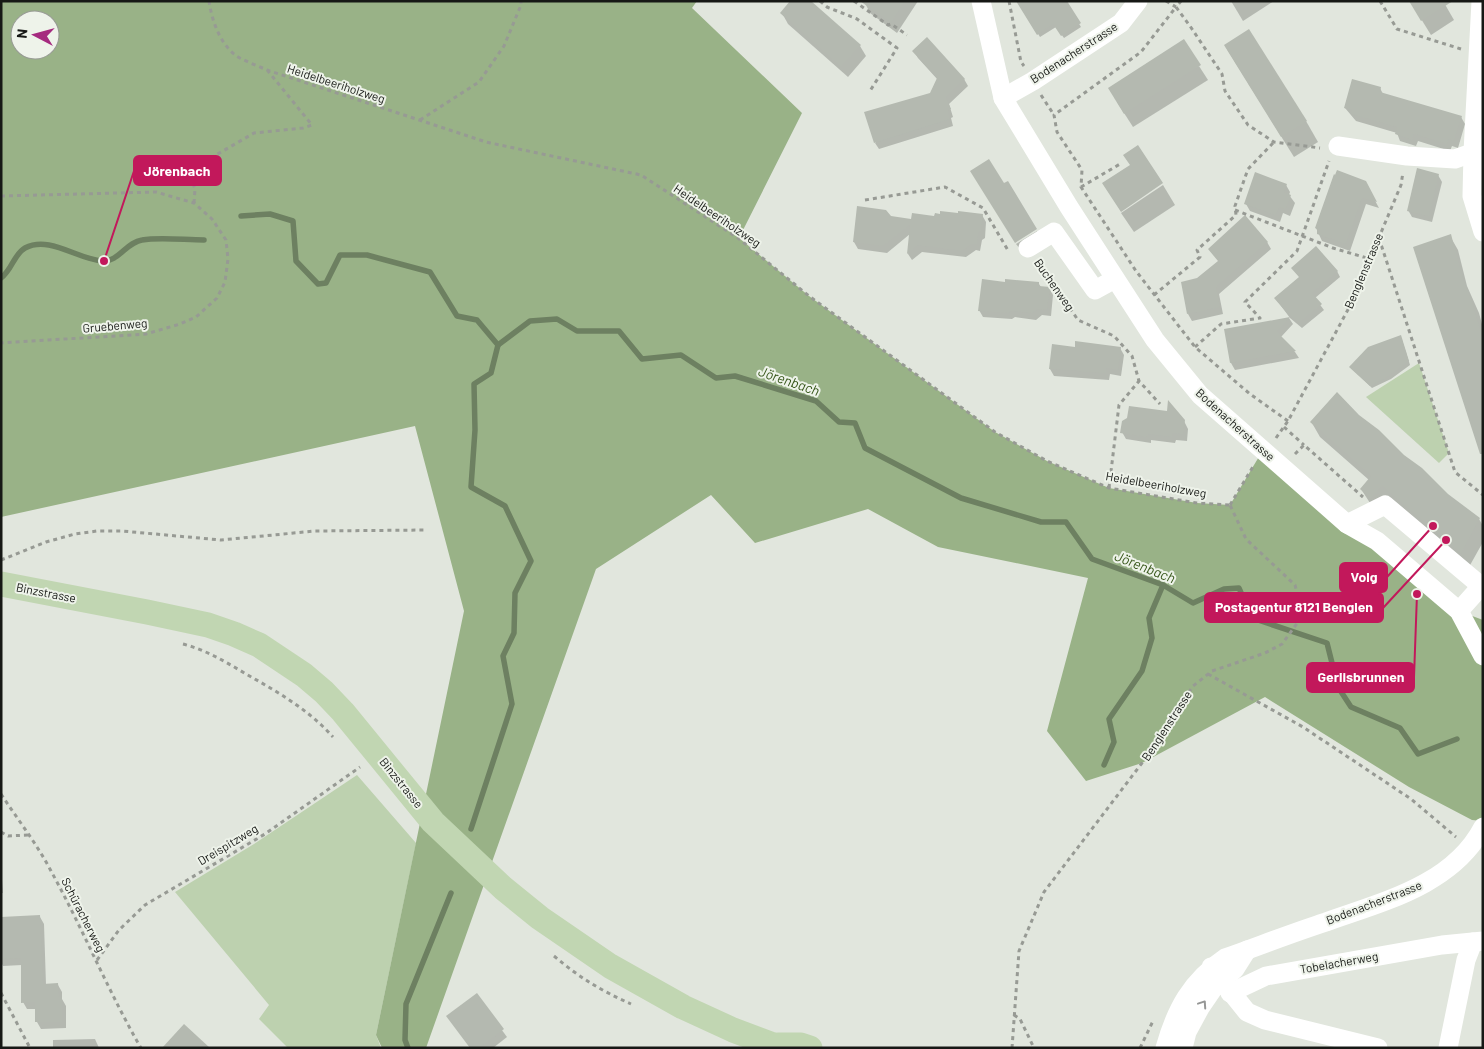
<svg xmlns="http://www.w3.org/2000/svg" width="1484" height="1049" font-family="Barlow,sans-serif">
	<rect width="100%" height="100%" fill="#e1e6dd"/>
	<g fill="#bdd1af">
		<polygon points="1419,363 1449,453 1439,463 1366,397"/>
		<polygon points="357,775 416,843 376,1035 381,1048 288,1048 259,1019 269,1005 175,892 254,844"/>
	</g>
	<path fill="#99b287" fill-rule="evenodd" d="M1,1H697L692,8L802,113L739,238L809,296L995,432L1047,461L1109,488L1197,503L1230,505L1263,450L1459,611L1483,620V821L1472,820L1409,787L1265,697L1142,763L1086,781L1047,731L1088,578L938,547L868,509L755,543L711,495L596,569L426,1048H382L376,1035L464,611L415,426L1,517ZM20,20H50V50H20Z"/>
	<g fill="#0003">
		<polygon points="864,1 918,1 897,33 870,13"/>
		<polygon points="1065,1 1081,27 1064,38 1056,27 1040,37 1020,5"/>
		<polygon points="1231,1 1274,1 1243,21"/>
		<polygon points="1410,1 1443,1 1454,20 1431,35"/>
		<polygon points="782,13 860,46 866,56 848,77 788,24"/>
		<polygon points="1225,46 1306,121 1318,142 1294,157"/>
		<polygon points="914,51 964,79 968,86 949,104 953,117 951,118 953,126 879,149 875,143 931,94 938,80 918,58"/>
		<polygon points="1199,66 1208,80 1133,127 1117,102"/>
		<polygon points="1380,88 1383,94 1461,117 1465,124 1458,148 1452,146 1450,151 1418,141 1416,146 1400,141 1397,133 1356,121 1345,108"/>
		<polygon points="1438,175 1442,182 1432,222 1412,217 1408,210"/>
		<polygon points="1365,182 1379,208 1366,204 1350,251 1322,241 1316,228"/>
		<polygon points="1163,185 1175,205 1134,232 1121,213"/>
		<polygon points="1286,185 1290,192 1289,195 1295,203 1290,216 1283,213 1280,222 1250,211 1246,204"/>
		<polygon points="982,215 986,222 985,238 982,240 980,251 976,250 966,257 922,252 912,260 908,254 910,234 887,253 858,249 854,242 890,217 912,220"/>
		<polygon points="1037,231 1040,236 1020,249 1016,244"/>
		<polygon points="1450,236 1458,250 1467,286 1479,313 1483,328 1483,454"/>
		<polygon points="1267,242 1271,249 1219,294 1223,314 1192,321 1188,314 1198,280 1219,262"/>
		<polygon points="1293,268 1337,271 1340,277 1315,298 1324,310 1302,328 1290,318 1276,299 1300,278"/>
		<polygon points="1006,283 1039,284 1041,287 1049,288 1053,295 1051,316 1042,315 1036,320 1015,317 1012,319 983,317 979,310"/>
		<polygon points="1289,318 1293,324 1281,337 1295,352 1299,358 1235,370 1231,363 1225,330"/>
		<polygon points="1402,340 1410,365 1391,379 1372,388 1350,367"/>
		<polygon points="1053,345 1076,348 1120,348 1124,355 1121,376 1110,374 1109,380 1054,376 1050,369"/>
		<polygon points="1359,416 1447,495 1479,519 1483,526 1483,542 1469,567 1370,503 1361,489 1369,480 1320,437 1312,423"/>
		<polygon points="1128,418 1184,421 1188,429 1187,441 1176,440 1175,443 1151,440 1151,443 1126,439 1122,432"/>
		<polygon points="1,868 3,893 1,893"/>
		<polygon points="40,917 44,924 46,985 58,985 62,992 62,999 66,1006 66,1028 41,1029 37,1022 36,1009 27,1009 23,1002 22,965 3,966 1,962 1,918"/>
		<polygon points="476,995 507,1037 493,1048 470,1048"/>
		<polygon points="95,1039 99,1048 53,1048 53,1040"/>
	</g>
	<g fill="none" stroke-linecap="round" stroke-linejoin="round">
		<g stroke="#6d8061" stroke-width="5.5">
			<polyline points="241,216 270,214 293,221 296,261 318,284 326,283 340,255 367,255 430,272 457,316 477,320 498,345 530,321 557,319 577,331 619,331 642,359 681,355 716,378 735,376 816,401 839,422 855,423 865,448 961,498 1041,522 1066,522 1092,559 1163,585 1193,603 1224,589 1239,588 1252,618 1327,643 1338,687 1351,707 1400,728 1418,754 1457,739"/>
			<path d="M1,278C12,270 14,254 25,248C50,235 78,260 103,261C118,262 127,242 142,240C160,237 185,240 204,240"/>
			<polyline points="1104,765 1114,742 1109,719 1142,671 1152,638 1149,618 1163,585"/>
			<polyline points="471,829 512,704 503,656 514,633 515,593 531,561 505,506 471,487 475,430 474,384 491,373 498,345"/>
			<polyline points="408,1048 405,1040 406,1004 451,893"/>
		</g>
	</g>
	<g fill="#b4b9b0">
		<polygon points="790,1 811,1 861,45 841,67 780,13"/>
		<polygon points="860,1 905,1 891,23"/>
		<polygon points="1016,1 1067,1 1081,23 1061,36 1053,24 1037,35"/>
		<polygon points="1409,1 1453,1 1421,21"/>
		<polygon points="1249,29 1307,121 1281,137 1224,45"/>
		<polygon points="927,37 965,79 946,97 951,109 948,110 950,119 874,143 864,112 930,93 937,78 912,51"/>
		<polygon points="1184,39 1201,65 1124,114 1108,88"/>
		<polygon points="1352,79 1381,87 1380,92 1462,116 1454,141 1448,139 1447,144 1414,134 1412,140 1395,134 1397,127 1351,114 1352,110 1344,108"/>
		<polygon points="1138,145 1163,183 1121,212 1102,183 1130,165 1123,155"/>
		<polygon points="989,159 1004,183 1008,181 1037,229 1015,243 970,171"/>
		<polygon points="1417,168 1439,174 1429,216 1407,211"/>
		<polygon points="1337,170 1366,181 1377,202 1362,198 1346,244 1317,234 1317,229 1315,228 1334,174 1335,175"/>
		<polygon points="1255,172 1287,184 1284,192 1291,195 1286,209 1279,207 1276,215 1244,204"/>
		<polygon points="857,206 886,210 891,216 911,219 912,213 934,216 935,213 940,214 940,211 958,213 958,211 983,214 981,231 978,233 977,244 972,244 962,251 918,245 907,254 910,225 883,246 853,242"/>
		<polygon points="1245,215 1268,242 1216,287 1220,307 1187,314 1181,282 1197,278 1218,261 1208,249"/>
		<polygon points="1451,234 1460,270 1471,298 1483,339 1483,454 1480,454 1413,247"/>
		<polygon points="1316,246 1338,271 1312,293 1322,304 1299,323 1287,313 1274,298 1299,277 1291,268"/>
		<polygon points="982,279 1005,282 1005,279 1039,282 1039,286 1050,287 1047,310 1038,309 1032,313 1011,311 1008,313 978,311"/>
		<polygon points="1290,317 1276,331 1296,351 1230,363 1224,329"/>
		<polygon points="1401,335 1409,361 1389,376 1370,386 1349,367 1368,347"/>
		<polygon points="1075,341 1121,347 1118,370 1106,368 1106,373 1049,369 1052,344 1075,347"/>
		<polygon points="1337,392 1359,415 1379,430 1404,455 1422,468 1448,494 1480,518 1461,554 1382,486 1371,499 1360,489 1371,476 1310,422"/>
		<polygon points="1168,400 1185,420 1183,434 1172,433 1172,437 1148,434 1148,437 1120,433 1122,421 1127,418 1129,406 1167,411"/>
		<polygon points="40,915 43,984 58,983 59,997 62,997 62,1022 35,1022 35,1002 21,1003 21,958 1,959 1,917"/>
		<polygon points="477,993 504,1029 480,1048 470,1048 446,1016"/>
		<polygon points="184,1024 210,1048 162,1048"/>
	</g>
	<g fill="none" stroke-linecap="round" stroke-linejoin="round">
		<g stroke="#979a94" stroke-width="3" stroke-dasharray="4 4" stroke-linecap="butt">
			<path d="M209,1C212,21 220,45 238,57C247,62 258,66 267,70L486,142L641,175L738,238L809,296L995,432L1047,461L1109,488L1197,503L1230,505"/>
			<polyline points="820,1 827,7 857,19 897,48 870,91"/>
			<polyline points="854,1 888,25 891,24 907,35"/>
			<polyline points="1009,1 1021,62 1024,66"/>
			<polyline points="1166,1 1176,7 1181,1"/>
			<polyline points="1380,1 1397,29 1461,49"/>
			<polyline points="1041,95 1054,115"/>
			<polyline points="420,120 479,82 504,46 521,5 521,1"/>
			<polyline points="1081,187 1120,164"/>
			<polyline points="1,196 156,192 194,203 212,219 226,240 228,259 225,282 217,298 196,317 180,324 146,334 1,343"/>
			<polyline points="865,200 945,187 983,208 1009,252"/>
			<polyline points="194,203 195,189 190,175 197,166 254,133 303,128 312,125 268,71"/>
			<polyline points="1235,210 1333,248 1370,259"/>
			<polyline points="1379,238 1455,472 1483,495"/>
			<polyline points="1038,262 1078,320 1114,336 1132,356 1139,381 1160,404"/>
			<polyline points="1154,295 1200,257 1197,250 1236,215 1235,206 1248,169 1274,142"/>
			<polyline points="1195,347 1221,324 1260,318 1245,302 1297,251 1329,161"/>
			<polyline points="1288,421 1250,394 1195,347 1136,271 1081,187 1082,170 1057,132 1054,115 1141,52 1176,7 1190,26 1222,74 1225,91 1248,125 1274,142 1320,148"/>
			<polyline points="1284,427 1304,445"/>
			<polyline points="1276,438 1288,421 1351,304 1401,185 1403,172"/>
			<polyline points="1295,454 1304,445 1363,497"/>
			<polyline points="1109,488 1119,405 1139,381"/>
			<polyline points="1230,505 1254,465"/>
			<polyline points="1,560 46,542 75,534 97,531 122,531 221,540 315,531 427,530"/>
			<path d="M183,644C206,650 226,662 246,674C278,692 309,710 333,737"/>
			<polyline points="1208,674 1303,727 1411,799 1456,837"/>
			<path d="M1,794C18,820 37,844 51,871C83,929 108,991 141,1048"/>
			<polyline points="1,832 8,836 28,835"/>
			<path d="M554,956C580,978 600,990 631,1004"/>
			<polyline points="97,960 119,930 145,905 265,834 360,767"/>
			<polyline points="1,993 30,1048"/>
			<polyline points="1014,1015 1020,1019 1034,1048"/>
			<polyline points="1012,1048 1019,951 1044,892 1142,763 1193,686 1212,671 1265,653 1282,644 1298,622 1299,601 1295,585 1246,539 1230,505"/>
			<polyline points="1140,1048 1153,1021"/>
		</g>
		<g stroke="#fff" stroke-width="19">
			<polyline points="981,1 1003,98 1069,207 1155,340 1200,395 1347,524 1377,541 1459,611 1483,656"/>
			<polyline points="1481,1 1473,152 1472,196 1483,232"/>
			<polyline points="1003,98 1033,81 1121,23 1138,1"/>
			<polyline points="1338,146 1407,156 1455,159 1483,149"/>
			<polyline points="1028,248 1054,232 1095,290 1115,279"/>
			<polyline points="1347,524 1385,505 1481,586"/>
			<polyline points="1459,611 1483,584"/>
			<polyline points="1211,967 1247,1012 1265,1020 1378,1048"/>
			<polyline points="1230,993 1266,976 1442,945 1483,941"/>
			<path d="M1165,1048C1176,1009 1191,981 1225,958C1259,946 1292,933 1326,922C1382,902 1453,885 1483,827"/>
			<polyline points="1183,1048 1187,1032 1200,1008 1213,989 1235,969 1247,950"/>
			<polyline points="1448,1048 1466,960 1473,942"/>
		</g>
		<g stroke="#c1d6b2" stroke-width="25">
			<polyline points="1,584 147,612 208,625 234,634 259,645 304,675 324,692 343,712 433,822 503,888 540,918 610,966 683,1007 733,1030 781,1048"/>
			<polyline points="778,1045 801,1045 810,1048"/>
		</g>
	</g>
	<defs><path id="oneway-chevron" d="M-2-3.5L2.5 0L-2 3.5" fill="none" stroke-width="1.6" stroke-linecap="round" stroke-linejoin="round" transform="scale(1.25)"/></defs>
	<use stroke="#969796" href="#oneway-chevron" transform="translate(1203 1004) rotate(-56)"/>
	<g text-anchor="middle" stroke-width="4" stroke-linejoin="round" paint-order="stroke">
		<g font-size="12" fill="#161815" stroke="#eef3ea">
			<text transform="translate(1074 53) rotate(-33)" y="4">Bodenacherstrasse</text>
			<text transform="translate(336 84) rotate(18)" y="4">Heidelbeeriholzweg</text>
			<text transform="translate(717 216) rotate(34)" y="4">Heidelbeeriholzweg</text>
			<text transform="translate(1364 271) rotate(-67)" y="4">Benglenstrasse</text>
			<text transform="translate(1054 285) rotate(55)" y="4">Buchenweg</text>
			<text transform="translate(115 326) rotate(-5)" y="4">Gruebenweg</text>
			<text transform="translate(1235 425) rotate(42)" y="4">Bodenacherstrasse</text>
			<text transform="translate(1156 485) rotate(10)" y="4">Heidelbeeriholzweg</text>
			<text transform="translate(46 593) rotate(11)" y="4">Binzstrasse</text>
			<text transform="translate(1167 726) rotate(-57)" y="4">Benglenstrasse</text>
			<text transform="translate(401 783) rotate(51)" y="4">Binzstrasse</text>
			<text transform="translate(228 845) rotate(-31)" y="4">Dreispitzweg</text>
			<text transform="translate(1374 903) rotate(-21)" y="4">Bodenacherstrasse</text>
			<text transform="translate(83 915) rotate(63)" y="4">Schüracherweg</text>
			<text transform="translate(1339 963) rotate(-10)" y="4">Tobelacherweg</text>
		</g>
		<g font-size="14" font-style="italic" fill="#365619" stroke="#eef3ea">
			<text transform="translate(789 381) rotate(19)" y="5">Jörenbach</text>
			<text transform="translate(1145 567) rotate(22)" y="5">Jörenbach</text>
		</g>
	</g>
	<path fill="none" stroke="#c2185b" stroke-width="2" d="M104 261L134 171M1433 526L1387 577M1446 540L1383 608M1417 594L1414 677"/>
	<g fill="#c2185b" stroke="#eef3ea" stroke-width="2">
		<circle cx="104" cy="261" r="5"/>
		<circle cx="1433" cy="526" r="5"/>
		<circle cx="1446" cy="540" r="5"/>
		<circle cx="1417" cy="594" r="5"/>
	</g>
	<g fill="#c2185b" stroke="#c2185b" stroke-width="2">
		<rect x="134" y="156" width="87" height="29" rx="5"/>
		<rect x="1340" y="563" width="47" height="29" rx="5"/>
		<rect x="1205" y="593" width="178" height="29" rx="5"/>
		<rect x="1307" y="663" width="107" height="29" rx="5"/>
	</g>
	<g font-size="14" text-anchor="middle" font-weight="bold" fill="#fff">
		<text x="177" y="176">Jörenbach</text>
		<text x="1364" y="582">Volg</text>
		<text x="1294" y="612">Postagentur 8121 Benglen</text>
		<text x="1361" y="682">Gerlisbrunnen</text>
	</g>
	<rect width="1484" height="1049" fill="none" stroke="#161815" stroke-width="5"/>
	<g transform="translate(35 35) rotate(276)"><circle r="24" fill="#eef3ea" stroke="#989b95"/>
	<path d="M0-4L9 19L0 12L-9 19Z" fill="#a52a7f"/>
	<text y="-8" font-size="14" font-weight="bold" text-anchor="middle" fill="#161815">N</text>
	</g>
</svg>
